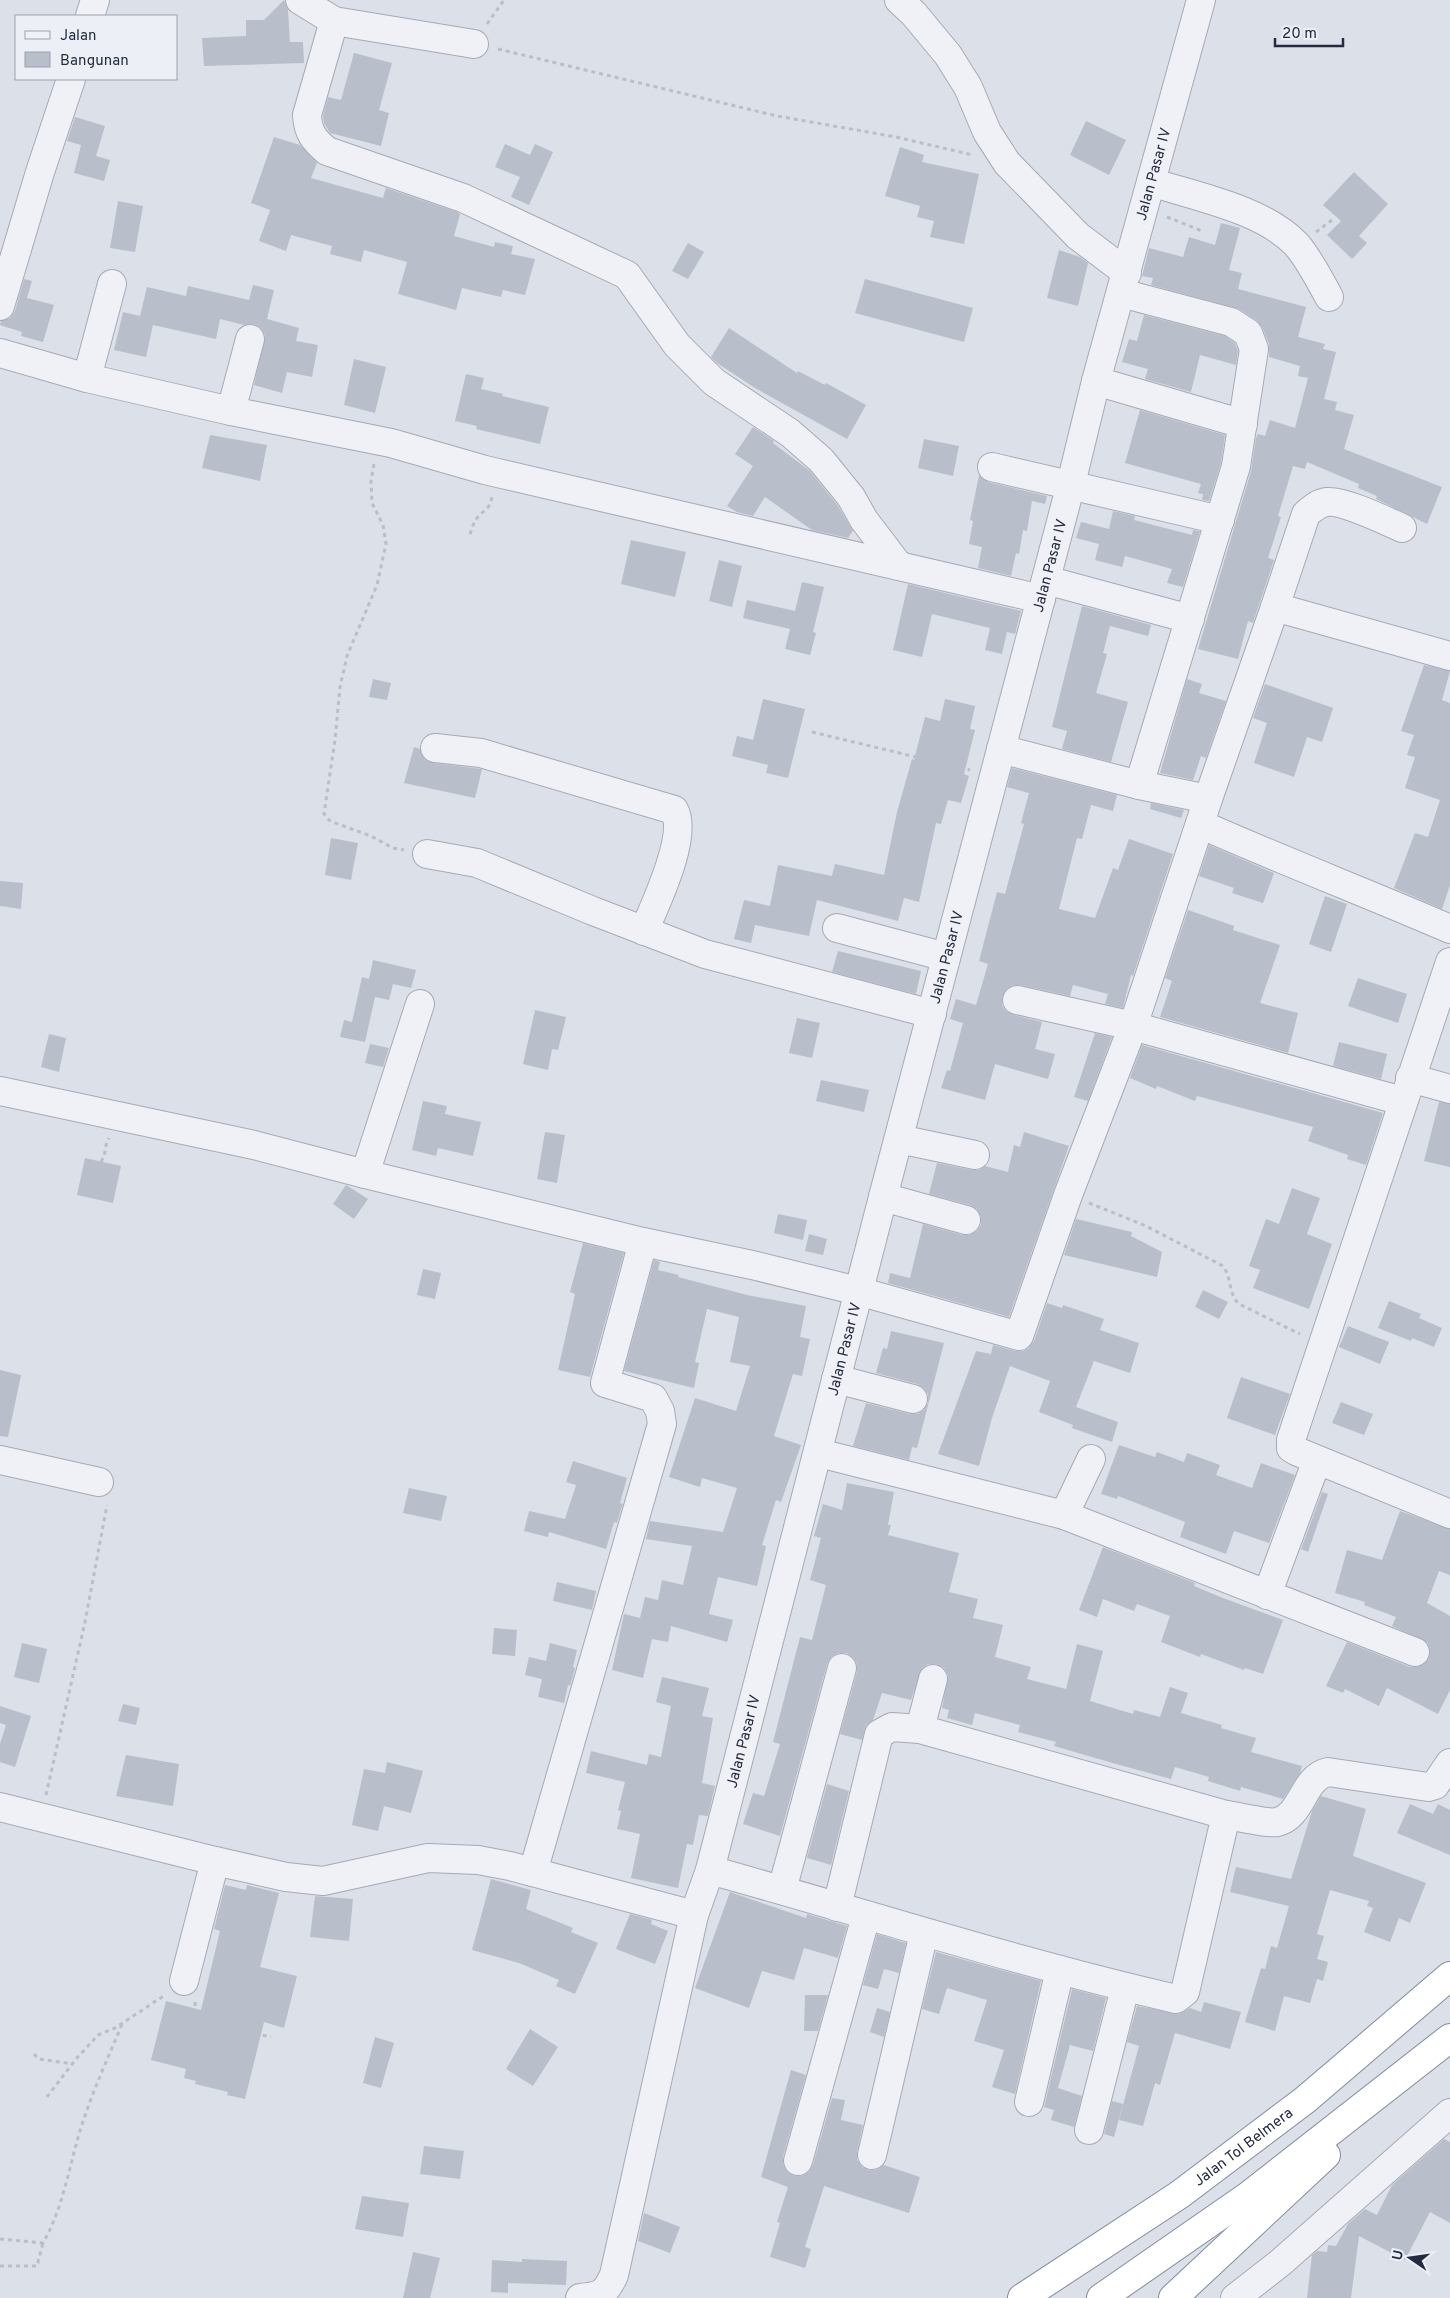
<svg xmlns="http://www.w3.org/2000/svg" width="1450" height="2298" font-family="Overpass,sans-serif">
	<rect width="100%" height="100%" fill="#dce0e8"/>
	<g fill="#b9becb">
		<polygon points="284,0 288,10 290,42 303,42 304,63 204,66 202,38 246,36 246,20 264,20"/>
		<polygon points="354,53 392,63 379,110 389,113 381,146 330,133 324,123 323,116 328,97 341,100"/>
		<polygon points="75,117 105,126 96,156 110,160 104,181 74,173 81,145 67,141"/>
		<polygon points="1086,121 1126,140 1109,175 1070,155"/>
		<polygon points="274,137 300,145 317,163 311,178 383,198 386,188 457,212 460,214 454,236 494,247 495,242 513,246 511,254 535,259 525,295 503,290 501,297 462,288 456,310 398,294 407,262 364,250 361,262 330,254 332,246 291,235 286,251 259,241 270,210 251,203"/>
		<polygon points="505,144 530,155 535,144 553,152 529,205 511,197 520,177 495,167"/>
		<polygon points="900,147 924,155 922,162 979,174 964,244 930,237 934,221 917,217 920,206 885,196"/>
		<polygon points="1354,172 1388,204 1359,236 1367,243 1352,259 1327,235 1341,221 1323,205"/>
		<polygon points="118,201 143,206 135,252 110,248"/>
		<polygon points="1221,223 1240,228 1229,270 1242,273 1238,289 1306,307 1298,337 1325,344 1323,349 1336,352 1324,399 1337,402 1335,410 1354,415 1344,449 1442,487 1427,524 1376,499 1377,496 1358,488 1359,484 1307,462 1305,469 1293,466 1278,516 1281,517 1268,558 1274,560 1253,623 1248,621 1238,659 1198,649 1251,471 1256,438 1258,434 1265,436 1270,420 1295,428 1308,378 1298,376 1300,366 1269,357 1269,344 1262,327 1256,320 1239,309 1151,285 1153,278 1142,276 1149,248 1183,257 1189,237 1215,245"/>
		<polygon points="688,243 704,252 688,279 672,271"/>
		<polygon points="1059,250 1080,257 1088,263 1078,306 1047,298"/>
		<polygon points="24,279 32,281 27,298 54,305 43,342 21,336 22,332 0,325 1,321 10,318 15,311"/>
		<polygon points="865,279 973,308 964,342 855,313"/>
		<polygon points="253,285 274,290 267,319 299,328 296,341 318,345 312,377 287,372 282,393 254,385 265,335 261,328 254,324 244,325 220,319 216,339 153,325 146,357 114,350 123,312 140,316 147,287 186,296 188,286 249,300"/>
		<polygon points="1144,315 1225,336 1235,343 1238,351 1236,365 1200,355 1191,392 1145,379 1148,369 1122,362 1129,339 1137,341"/>
		<polygon points="729,328 797,373 798,371 825,385 826,383 866,405 847,439 755,388 717,363 711,357"/>
		<polygon points="354,359 386,367 375,413 344,405"/>
		<polygon points="466,374 484,378 481,389 503,394 502,396 549,407 540,444 476,429 477,426 455,421"/>
		<polygon points="1140,410 1225,435 1221,463 1209,501 1202,500 1203,494 1198,493 1201,484 1125,463"/>
		<polygon points="753,427 774,441 773,443 810,471 838,506 853,531 848,538 812,530 765,497 753,516 737,512 727,506 753,466 735,454"/>
		<polygon points="210,435 267,445 260,481 202,468"/>
		<polygon points="924,439 959,446 953,476 918,468"/>
		<polygon points="979,475 988,482 1047,496 1045,504 1032,501 1027,531 1023,530 1019,554 1016,553 1011,576 978,568 982,547 969,544 973,521 970,520"/>
		<polygon points="1113,511 1135,516 1134,520 1192,535 1193,530 1200,531 1183,587 1167,583 1172,569 1125,556 1122,567 1095,560 1099,544 1076,538 1081,522 1109,529"/>
		<polygon points="631,540 686,552 675,597 621,584"/>
		<polygon points="719,560 742,566 732,607 709,601"/>
		<polygon points="802,582 824,587 813,632 816,633 810,655 785,649 790,629 743,618 747,600 795,611"/>
		<polygon points="908,584 1021,611 1015,634 1007,632 1002,654 985,650 990,628 932,614 922,657 893,650"/>
		<polygon points="1082,606 1151,625 1148,636 1110,626 1103,653 1107,654 1096,693 1128,702 1111,762 1062,749 1067,731 1052,727"/>
		<polygon points="1424,665 1450,671 1442,700 1450,703 1450,885 1442,909 1394,888 1415,833 1428,837 1440,800 1405,788 1415,757 1407,755 1414,735 1401,731"/>
		<polygon points="373,679 391,683 387,700 369,697"/>
		<polygon points="1187,679 1202,684 1199,693 1226,701 1206,758 1201,756 1193,780 1160,773"/>
		<polygon points="1265,684 1333,708 1322,742 1307,737 1294,777 1254,763 1267,723 1253,718"/>
		<polygon points="763,699 805,709 788,778 766,773 768,765 732,756 737,736 753,740"/>
		<polygon points="945,699 975,706 970,729 975,730 964,774 969,776 961,803 948,800 941,824 936,823 919,902 904,898 898,921 817,900 809,936 755,925 751,943 734,939 744,900 770,906 778,865 832,876 835,864 884,875 897,812 912,759 914,760 925,717 940,721"/>
		<polygon points="414,747 420,749 425,760 433,763 482,769 475,798 404,783"/>
		<polygon points="1012,768 1117,795 1113,811 1091,805 1082,839 1077,838 1059,909 1095,918 1113,868 1118,870 1129,839 1173,854 1133,976 1131,975 1123,1008 1105,1004 1108,994 1073,985 1070,996 1020,985 1013,985 1006,989 1002,997 1002,1005 1006,1011 1014,1015 1042,1022 1035,1049 1055,1054 1048,1079 995,1064 985,1100 941,1088 947,1070 950,1071 963,1023 950,1019 956,999 976,1005 988,964 979,961 997,892 1005,894 1024,824 1021,823 1029,793 1007,787"/>
		<polygon points="1151,803 1184,810 1181,818 1150,809"/>
		<polygon points="331,838 358,843 351,880 325,875"/>
		<polygon points="1209,845 1274,873 1263,903 1232,893 1234,888 1199,876"/>
		<polygon points="0,881 23,883 21,909 0,906"/>
		<polygon points="1325,896 1347,904 1331,952 1309,944"/>
		<polygon points="1188,910 1234,926 1233,930 1280,945 1260,1003 1298,1013 1288,1053 1160,1017 1172,981 1165,978"/>
		<polygon points="838,951 921,971 916,994 832,972"/>
		<polygon points="373,960 416,970 411,988 393,984 389,1000 375,997 365,1042 340,1037 344,1020 352,1022 362,977 369,979"/>
		<polygon points="1358,978 1407,994 1398,1023 1348,1006"/>
		<polygon points="535,1010 566,1017 558,1050 552,1049 548,1070 523,1064"/>
		<polygon points="797,1018 820,1023 812,1058 789,1053"/>
		<polygon points="1095,1033 1112,1037 1088,1101 1074,1097"/>
		<polygon points="49,1034 66,1038 59,1072 41,1067"/>
		<polygon points="1339,1042 1387,1054 1381,1079 1333,1066"/>
		<polygon points="370,1044 389,1048 383,1067 365,1063"/>
		<polygon points="1142,1045 1383,1113 1366,1165 1347,1159 1348,1155 1308,1141 1313,1127 1197,1096 1195,1101 1157,1086 1156,1089 1130,1078"/>
		<polygon points="821,1080 869,1090 864,1112 816,1101"/>
		<polygon points="423,1101 447,1106 445,1114 481,1122 473,1156 438,1148 436,1156 412,1150"/>
		<polygon points="1439,1102 1450,1104 1450,1167 1424,1161"/>
		<polygon points="545,1132 565,1135 557,1183 537,1179"/>
		<polygon points="1024,1132 1069,1146 1009,1317 888,1283 890,1273 910,1278 923,1224 962,1235 969,1235 977,1231 981,1225 981,1217 977,1209 970,1205 929,1194 937,1163 972,1170 979,1170 985,1166 1008,1172 1014,1145 1020,1147"/>
		<polygon points="85,1158 121,1166 113,1203 77,1195"/>
		<polygon points="346,1185 368,1199 354,1219 333,1204"/>
		<polygon points="1292,1188 1320,1198 1307,1234 1332,1244 1309,1309 1253,1288 1260,1270 1249,1266 1266,1219 1279,1224"/>
		<polygon points="778,1214 807,1220 803,1240 774,1233"/>
		<polygon points="1076,1219 1132,1232 1131,1236 1162,1252 1157,1277 1064,1255"/>
		<polygon points="809,1234 827,1239 823,1255 805,1251"/>
		<polygon points="583,1243 624,1253 590,1377 558,1370 575,1294 570,1292"/>
		<polygon points="654,1260 660,1262 658,1270 679,1275 678,1277 747,1295 806,1306 800,1337 810,1339 802,1376 793,1374 774,1436 801,1445 781,1502 776,1500 762,1545 766,1546 757,1586 718,1577 709,1614 733,1620 727,1642 671,1626 668,1642 652,1639 643,1678 612,1670 624,1614 640,1618 645,1597 658,1600 662,1580 683,1585 692,1546 646,1539 650,1521 723,1532 737,1488 702,1478 700,1487 669,1477 695,1398 736,1411 750,1366 730,1362 739,1317 707,1309 695,1362 699,1363 694,1388 624,1371"/>
		<polygon points="423,1269 441,1273 435,1299 417,1295"/>
		<polygon points="1203,1290 1228,1302 1219,1319 1195,1307"/>
		<polygon points="1389,1301 1421,1314 1419,1318 1442,1328 1434,1347 1412,1338 1411,1341 1378,1328"/>
		<polygon points="1047,1303 1062,1308 1063,1305 1104,1319 1100,1330 1139,1343 1130,1373 1094,1361 1076,1407 1118,1422 1112,1442 1072,1428 1073,1425 1039,1412 1050,1381 1010,1366 992,1418 979,1466 938,1454 976,1351 991,1354 993,1345 1015,1351 1023,1351 1029,1348 1034,1341"/>
		<polygon points="1348,1326 1389,1342 1380,1364 1339,1347"/>
		<polygon points="891,1331 944,1343 917,1448 912,1447 909,1460 853,1446 866,1403 910,1414 918,1414 924,1410 928,1403 928,1394 924,1388 917,1384 876,1373 883,1348 887,1349"/>
		<polygon points="0,1370 21,1375 8,1437 0,1436"/>
		<polygon points="1241,1377 1290,1394 1275,1435 1227,1418"/>
		<polygon points="1341,1402 1373,1414 1364,1435 1332,1423"/>
		<polygon points="1119,1445 1155,1457 1157,1452 1184,1462 1187,1453 1220,1465 1216,1475 1252,1488 1261,1463 1295,1475 1269,1543 1234,1531 1226,1554 1180,1537 1185,1522 1118,1496 1117,1499 1101,1494"/>
		<polygon points="573,1461 627,1478 620,1503 623,1504 621,1509 617,1523 614,1522 606,1549 549,1532 548,1537 524,1531 529,1511 565,1519 576,1485 566,1482"/>
		<polygon points="847,1483 894,1492 888,1525 891,1525 888,1535 959,1553 949,1592 978,1599 973,1618 1003,1625 995,1657 1031,1667 1027,1679 1066,1689 1077,1644 1103,1651 1090,1701 1133,1714 1134,1710 1160,1717 1170,1687 1188,1693 1181,1713 1222,1725 1221,1728 1256,1738 1251,1752 1302,1766 1300,1773 1285,1796 1283,1799 1241,1787 1240,1791 1208,1781 1209,1777 1175,1767 1171,1779 1116,1764 1054,1746 1056,1742 1018,1732 1020,1725 975,1713 972,1725 947,1718 949,1710 942,1708 948,1675 944,1668 936,1664 928,1664 922,1668 911,1700 882,1693 873,1720 866,1725 862,1740 840,1734 857,1672 857,1664 853,1657 847,1653 838,1653 831,1657 827,1664 780,1836 743,1824 753,1793 764,1796 780,1744 773,1742 800,1637 812,1640 826,1585 810,1580 821,1538 814,1536 823,1504 842,1510"/>
		<polygon points="409,1488 447,1496 441,1521 403,1513"/>
		<polygon points="1322,1492 1328,1494 1308,1552 1301,1549"/>
		<polygon points="1400,1511 1450,1529 1450,1575 1439,1571 1427,1603 1450,1616 1450,1690 1438,1714 1387,1688 1379,1706 1345,1689 1343,1693 1326,1686 1347,1642 1410,1667 1418,1667 1424,1664 1429,1658 1430,1649 1427,1642 1392,1626 1396,1617 1364,1605 1365,1602 1335,1593 1347,1550 1382,1560"/>
		<polygon points="1103,1547 1195,1583 1194,1586 1223,1598 1283,1620 1263,1674 1245,1668 1244,1670 1201,1654 1200,1657 1161,1642 1170,1616 1137,1604 1134,1611 1103,1599 1097,1617 1079,1610"/>
		<polygon points="557,1582 596,1591 592,1610 553,1601"/>
		<polygon points="494,1628 517,1630 515,1656 492,1654"/>
		<polygon points="22,1643 47,1649 39,1683 14,1677"/>
		<polygon points="550,1643 577,1650 573,1667 575,1668 570,1686 568,1685 564,1703 538,1697 542,1679 525,1675 529,1657 546,1661"/>
		<polygon points="662,1677 709,1688 702,1716 713,1718 702,1783 715,1786 708,1816 699,1815 693,1845 687,1844 678,1888 631,1878 640,1834 617,1829 621,1811 618,1810 625,1782 586,1773 591,1751 647,1765 649,1754 661,1757 671,1706 656,1702"/>
		<polygon points="123,1704 140,1708 136,1725 118,1721"/>
		<polygon points="0,1706 31,1716 15,1767 0,1762 0,1744 6,1725 0,1723"/>
		<polygon points="126,1755 179,1764 173,1806 116,1796"/>
		<polygon points="387,1762 423,1771 411,1813 384,1806 378,1831 352,1825 364,1769 385,1773"/>
		<polygon points="827,1784 849,1791 831,1865 807,1858"/>
		<polygon points="1321,1796 1366,1809 1353,1856 1426,1883 1410,1923 1399,1918 1390,1942 1364,1932 1373,1908 1367,1906 1369,1901 1330,1890 1317,1934 1324,1936 1317,1959 1328,1962 1323,1981 1317,1979 1310,2003 1284,1996 1275,2031 1245,2022 1261,1968 1265,1969 1271,1946 1277,1948 1289,1906 1230,1892 1236,1867 1291,1879 1312,1811"/>
		<polygon points="1410,1804 1433,1814 1438,1804 1450,1810 1450,1855 1397,1833"/>
		<polygon points="491,1879 531,1890 526,1909 573,1928 571,1932 598,1943 575,1994 556,1986 559,1980 519,1963 472,1950"/>
		<polygon points="225,1885 246,1890 247,1885 279,1893 260,1967 297,1976 284,2028 264,2022 245,2099 227,2095 228,2092 195,2084 196,2081 184,2078 186,2069 151,2060 166,2001 201,2010 220,1931 214,1929"/>
		<polygon points="730,1892 806,1918 807,1914 847,1926 838,1958 804,1948 794,1980 762,1971 749,2008 695,1988"/>
		<polygon points="315,1896 353,1899 349,1941 310,1937"/>
		<polygon points="630,1914 652,1920 651,1924 668,1931 655,1964 616,1949"/>
		<polygon points="877,1934 906,1943 899,1973 884,1969 878,1989 863,1985"/>
		<polygon points="936,1952 1041,1981 1015,2094 992,2087 1004,2050 974,2041 987,2000 947,1988 939,2014 922,2009"/>
		<polygon points="1072,1989 1106,1998 1093,2051 1070,2045 1058,2088 1082,2096 1074,2127 1051,2120 1054,2110 1044,2107"/>
		<polygon points="805,1995 828,1995 818,2031 804,2031"/>
		<polygon points="1204,2002 1241,2012 1230,2049 1175,2033 1160,2085 1155,2083 1143,2126 1119,2120 1139,2046 1127,2042 1137,2006 1179,2014 1190,2008 1201,2012"/>
		<polygon points="877,2008 890,2012 884,2037 870,2032"/>
		<polygon points="530,2029 558,2047 533,2086 506,2069"/>
		<polygon points="375,2037 394,2043 381,2088 363,2083"/>
		<polygon points="791,2070 806,2075 783,2157 783,2165 787,2172 794,2176 801,2176 809,2172 813,2165 832,2098 845,2100 841,2120 863,2125 857,2152 857,2160 862,2167 869,2170 876,2170 884,2165 920,2177 909,2213 824,2186 805,2247 811,2249 805,2268 770,2257 780,2223 777,2222 788,2187 761,2177"/>
		<polygon points="1112,2101 1123,2104 1114,2137 1104,2134"/>
		<polygon points="1444,2139 1450,2142 1450,2223 1430,2212 1405,2260 1359,2236 1351,2298 1307,2298 1312,2255 1317,2251 1327,2252 1328,2245 1336,2246 1348,2224 1365,2209 1377,2215 1392,2185"/>
		<polygon points="424,2146 464,2151 460,2179 420,2174"/>
		<polygon points="362,2196 409,2203 403,2237 355,2229"/>
		<polygon points="644,2213 680,2227 670,2253 638,2241"/>
		<polygon points="413,2252 440,2258 430,2298 403,2298"/>
		<polygon points="522,2259 567,2261 566,2285 508,2283 508,2293 491,2292 492,2260 522,2262"/>
	</g>
	<g fill="none" stroke-linecap="round" stroke-linejoin="round">
		<defs>
			<g id="minor">
				<polyline points="300,0 334,21 474,44"/>
				<polyline points="899,0 914,14 948,55 968,87 987,132 1007,163 1078,236 1127,273"/>
				<polyline points="90,16 95,0"/>
				<path d="M334,21L307,115C308,133 314,140 327,151L463,198L627,275L677,345L714,382L790,433L821,460L851,497L864,520L899,566"/>
				<path d="M1151,182C1197,197 1262,209 1296,244C1307,256 1321,282 1329,297"/>
				<polyline points="1121,293 1231,322 1248,333 1254,349 1236,466 1139,785"/>
				<polyline points="0,306 40,172 71,79"/>
				<polyline points="0,353 87,378 231,411 391,443 485,470 1041,599"/>
				<polyline points="87,378 112,284"/>
				<polyline points="1096,381 1243,424"/>
				<polyline points="231,411 250,339"/>
				<polyline points="992,467 1220,520"/>
				<polyline points="1046,580 1190,619"/>
				<path d="M1275,607L1306,514C1312,509 1318,503 1327,502C1343,500 1386,521 1402,528"/>
				<path d="M435,748L481,753L674,810C689,835 655,905 644,931"/>
				<polyline points="1001,749 1139,785 1208,799 1275,607 1450,656"/>
				<path d="M1200,824C1283,861 1367,893 1450,929"/>
				<polyline points="427,854 477,863 593,911 705,954 932,1014"/>
				<polyline points="837,928 946,957"/>
				<polyline points="1450,962 1291,1440 1291,1448 1296,1451 1450,1514"/>
				<polyline points="1017,1000 1133,1026 1402,1101"/>
				<polyline points="1410,1078 1450,1089"/>
				<polyline points="0,1091 254,1145 365,1174 420,1004"/>
				<polyline points="899,1139 975,1155"/>
				<polyline points="365,1174 643,1242 752,1265 858,1291 1019,1336 1068,1195 1133,1026 1208,799"/>
				<polyline points="883,1197 966,1220"/>
				<polyline points="836,1379 913,1399"/>
				<polyline points="819,1453 1064,1515 1415,1652"/>
				<polyline points="0,1460 99,1482"/>
				<polyline points="1064,1515 1091,1459"/>
				<polyline points="1267,1595 1317,1460"/>
				<polyline points="920,1729 933,1679"/>
				<polyline points="0,1807 215,1861 286,1877 323,1881 428,1858 478,1860 510,1866 694,1915"/>
				<path d="M710,1870C865,1913 1019,1963 1176,1999L1185,1992L1226,1815"/>
				<polyline points="533,1872 662,1424 660,1411 653,1398 605,1383 643,1242"/>
				<polyline points="782,1890 842,1668"/>
				<path d="M837,1907L879,1734L892,1727L920,1729L1226,1815C1236,1816 1268,1824 1277,1822C1303,1816 1302,1778 1328,1772L1428,1787L1435,1785L1450,1763"/>
				<polyline points="184,1981 215,1861"/>
				<polyline points="1029,2102 1060,1970"/>
				<polyline points="1089,2130 1125,1988"/>
				<polyline points="872,2155 924,1933"/>
				<polyline points="798,2161 866,1916"/>
				<path id="s1" d="M580,2298C600,2296 605,2295 614,2275L694,1915L710,1870L883,1197L1071,484L1096,381L1201,0"/>
				<polyline points="1235,2298 1280,2263 1450,2113"/>
			</g>
			<g id="highway">
				<path id="s2" d="M1022,2298L1179,2195L1305,2100L1450,1976"/>
				<polyline points="1101,2298 1248,2196 1450,2038"/>
				<polyline points="1173,2298 1326,2155"/>
			</g>
		</defs>
		<use href="#minor" stroke="#a5aab6" stroke-width="30"/>
		<use href="#highway" stroke="#828aa0" stroke-width="30"/>
		<g stroke="#babec7" stroke-width="3" stroke-dasharray="4 4" stroke-linecap="butt">
			<polyline points="487,24 504,0"/>
			<polyline points="498,49 777,116 896,137 973,155"/>
			<polyline points="1167,217 1202,231"/>
			<polyline points="1316,232 1332,220"/>
			<polyline points="374,464 371,481 372,503 383,525 386,544 377,585 347,656 340,687 335,740 324,814 329,820 338,824 371,836 393,848 404,850"/>
			<polyline points="470,534 475,520 490,505 492,497"/>
			<polyline points="812,732 970,770"/>
			<path d="M101,1162C107,1151 104,1147 109,1138"/>
			<path d="M1089,1203L1146,1226L1223,1266C1232,1278 1228,1294 1239,1304L1300,1334"/>
			<polyline points="46,1795 85,1622 107,1505"/>
			<polyline points="195,2002 196,2022 271,2037"/>
			<polyline points="34,2054 39,2059 73,2064"/>
			<polyline points="47,2097 76,2059 98,2035 115,2028 165,1995"/>
			<path d="M0,2239L43,2243C66,2203 70,2156 86,2113C96,2083 110,2054 122,2024"/>
			<polyline points="0,2266 37,2266 43,2243"/>
		</g>
		<use href="#minor" stroke="#eff1f6" stroke-width="28"/>
		<use href="#highway" stroke="#fff" stroke-width="28"/>
	</g>
	<g text-anchor="middle" stroke-width="4" stroke-linejoin="round" paint-order="stroke">
		<g font-size="15" fill="#242b40" stroke="#eceff6">
			<text dy="5" stroke="none"><textPath href="#s1" startOffset="2214">Jalan Pasar IV</textPath></text>
			<text dy="5" stroke="none"><textPath href="#s1" startOffset="1809">Jalan Pasar IV</textPath></text>
			<text dy="5" stroke="none"><textPath href="#s1" startOffset="1404">Jalan Pasar IV</textPath></text>
			<text dy="5" stroke="none"><textPath href="#s1" startOffset="999">Jalan Pasar IV</textPath></text>
			<text dy="5" stroke="none"><textPath href="#s1" startOffset="594">Jalan Pasar IV</textPath></text>
			<text dy="5" stroke="none"><textPath href="#s2" startOffset="268">Jalan Tol Belmera</textPath></text>
		</g>
	</g>
	<rect x="15" y="15" width="162" height="65" fill="#eceff6" stroke="#9ca1ad"/>
	<rect x="25" y="31" width="25" height="8" fill="#eff1f6" stroke="#9ca1ad"/>
	<text x="60" y="40" font-size="15" fill="#242b40">Jalan</text>
	<rect x="25" y="52" width="25" height="15" fill="#b9becb" stroke="#9ca1ad"/>
	<text x="60" y="65" font-size="15" fill="#242b40">Bangunan</text>
	<g transform="translate(1410 2258) rotate(283)" stroke="#eceff6" stroke-width="4" paint-order="stroke">
	<path d="M0-4L9 19L0 12L-9 19Z" fill="#242b40"/>
	<text y="-8" font-size="14" font-weight="bold" text-anchor="middle" fill="#242b40">U</text>
	</g>
	<path d="M1275 38v8h68v-8" fill="none" stroke="#242b40" stroke-width="2.5"/>
	<text x="1282" y="38" font-size="15" fill="#242b40" stroke="#eceff6" stroke-width="4" paint-order="stroke">20 m</text>
</svg>
